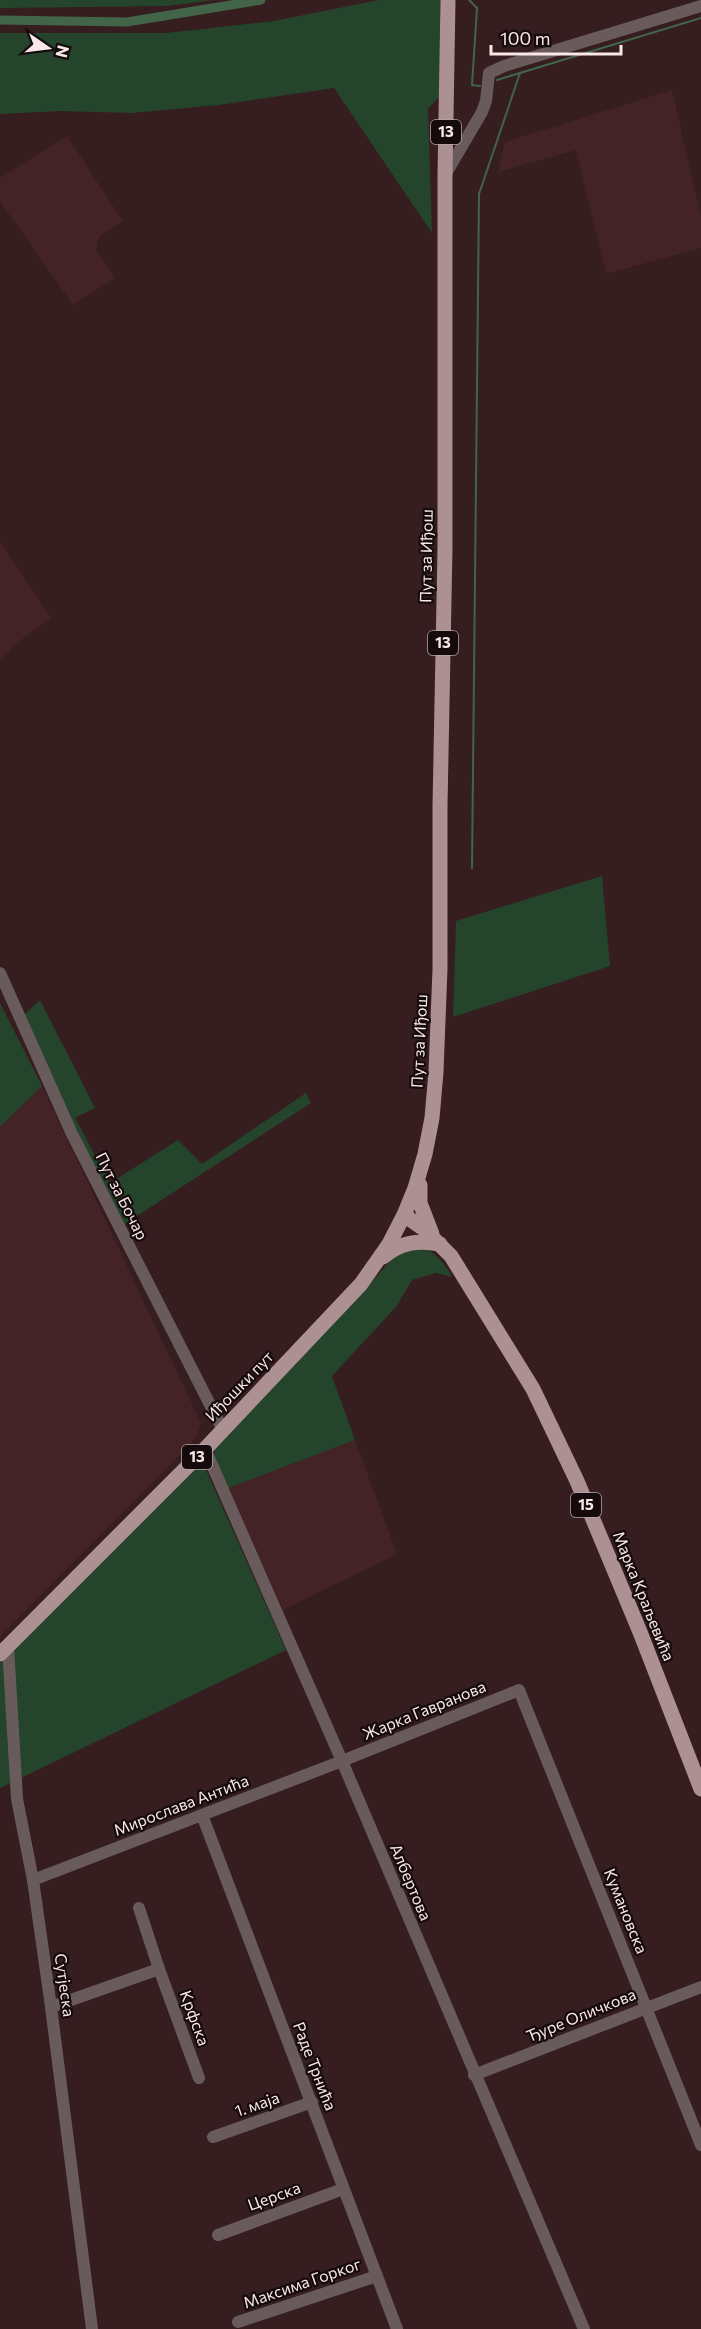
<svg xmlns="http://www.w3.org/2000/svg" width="701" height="2329" font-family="Commissioner,sans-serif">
	<rect width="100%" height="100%" fill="#361d1f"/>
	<g fill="#442326">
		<polygon points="672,90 701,217 701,248 606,274 576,150 498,172 505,142"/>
		<polygon points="67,136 123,221 99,237 96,250 115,278 73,305 0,201 0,178"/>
		<polygon points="0,542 51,618 14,645 0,662"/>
		<polygon points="42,1086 201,1423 196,1438 0,1637 0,1127"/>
		<polygon points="355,1440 397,1554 283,1610 228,1488"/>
	</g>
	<g fill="#24452b">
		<polygon points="0,0 213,0 168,6 0,8"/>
		<polygon points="379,0 440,0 440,96 428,109 432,233 334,88 219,105 132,113 61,111 0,114 0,33 166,33 274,21"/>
		<polygon points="602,876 610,966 453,1017 456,921"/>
		<polygon points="40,1000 95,1108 75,1118 110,1183 178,1140 202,1164 306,1093 311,1103 123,1225 86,1151 24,1015"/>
		<polygon points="0,1003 42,1086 0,1127"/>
		<path d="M416,1244C434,1251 443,1260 452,1277L436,1273L412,1280L396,1307L332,1376L355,1440L228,1488L215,1460L214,1448L367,1288L395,1255Z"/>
		<polygon points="199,1465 206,1470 286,1650 0,1788 0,1663 192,1467"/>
	</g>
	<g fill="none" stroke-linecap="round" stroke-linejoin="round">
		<g stroke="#426549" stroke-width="2">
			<polyline points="469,0 477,8 472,85 480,86"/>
			<polyline points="497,80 701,18"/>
			<polyline points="472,868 479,194 520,73"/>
		</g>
		<polyline stroke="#426549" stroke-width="9" points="0,20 127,22 261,0"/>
		<g stroke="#695b5c" stroke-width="12">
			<polyline points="445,175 482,112 486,101 489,73 504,66 701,6"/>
			<polyline points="0,973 72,1134 223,1430"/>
			<polyline points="205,1449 342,1761 584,2329"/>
			<polyline points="8,1646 17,1799 33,1880 51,2007 92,2329"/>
			<polyline points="202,1815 397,2329"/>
			<polyline points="33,1880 342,1761 519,1690 701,2145"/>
			<polyline points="139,1908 159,1969"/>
			<polyline points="51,2007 159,1969 199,2078"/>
			<polyline points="474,2075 701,1987"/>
			<polyline points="213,2137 312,2102"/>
			<polyline points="218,2235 343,2189"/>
			<polyline points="238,2322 377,2276"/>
		</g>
		<g stroke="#ac9092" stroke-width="15">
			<polyline points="420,1185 420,1203 432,1234"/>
			<polyline points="404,1215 424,1229 451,1256 533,1389 577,1481 640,1632 701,1789"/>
			<path d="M383,1257C401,1242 417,1240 440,1244"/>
			<polyline points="0,1654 205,1449 361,1284 389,1244 404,1215 415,1188 425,1154 432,1118 436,1072 440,969 440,806 445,548 445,175 448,0"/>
		</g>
	</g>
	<g text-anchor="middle" stroke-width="4.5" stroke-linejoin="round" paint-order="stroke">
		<g fill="#160b0c" stroke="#b6a6a7" stroke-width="1.5">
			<rect x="431" y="120" width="30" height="24" rx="4.5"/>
			<rect x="428" y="631" width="30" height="24" rx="4.5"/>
			<rect x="182" y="1445" width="30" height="24" rx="4.5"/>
			<rect x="571" y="1493" width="30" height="24" rx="4.5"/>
		</g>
		<g font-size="15" font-weight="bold" fill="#fae8e9">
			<text x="446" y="137">13</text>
			<text x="443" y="648">13</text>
			<text x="197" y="1462">13</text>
			<text x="586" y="1510">15</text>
		</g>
		<g font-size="16" fill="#fae8e9" stroke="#160b0c">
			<text transform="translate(426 556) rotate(-89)" y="6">Пут за Иђош</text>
			<text transform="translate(419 1041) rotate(-87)" y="6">Пут за Иђош</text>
			<text transform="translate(122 1196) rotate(63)" y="6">Пут за Бочар</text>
			<text transform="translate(239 1386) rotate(-46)" y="6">Иђошки пут</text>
			<text transform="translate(644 1596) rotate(68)" y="6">Марка Краљевића</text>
			<text transform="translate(424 1710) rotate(-22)" y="6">Жарка Гавранова</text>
			<text transform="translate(181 1805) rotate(-21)" y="6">Мирослава Антића</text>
			<text transform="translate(411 1882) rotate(67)" y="6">Албертова</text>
			<text transform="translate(626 1911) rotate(68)" y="6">Кумановска</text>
			<text transform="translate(65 1985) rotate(82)" y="6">Сутјеска</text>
			<text transform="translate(581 2015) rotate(-22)" y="6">Ђуре Оличкова</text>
			<text transform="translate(195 2018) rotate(70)" y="6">Крфска</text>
			<text transform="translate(315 2066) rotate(69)" y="6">Раде Трнића</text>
			<text transform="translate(257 2104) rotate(-19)" y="6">1. маја</text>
			<text transform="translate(274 2196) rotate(-20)" y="6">Церска</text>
			<text transform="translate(302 2283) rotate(-19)" y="6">Максима Горког</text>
		</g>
	</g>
	<g transform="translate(48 48) rotate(104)" stroke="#160b0c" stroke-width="4.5" paint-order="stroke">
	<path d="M0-4.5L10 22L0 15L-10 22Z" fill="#fae8e9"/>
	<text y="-9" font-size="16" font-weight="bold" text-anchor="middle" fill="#fae8e9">N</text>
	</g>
	<path d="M491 45v9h130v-9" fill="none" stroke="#fae8e9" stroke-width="3"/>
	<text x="500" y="45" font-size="18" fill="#fae8e9" stroke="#160b0c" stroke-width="4.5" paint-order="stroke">100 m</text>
</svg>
